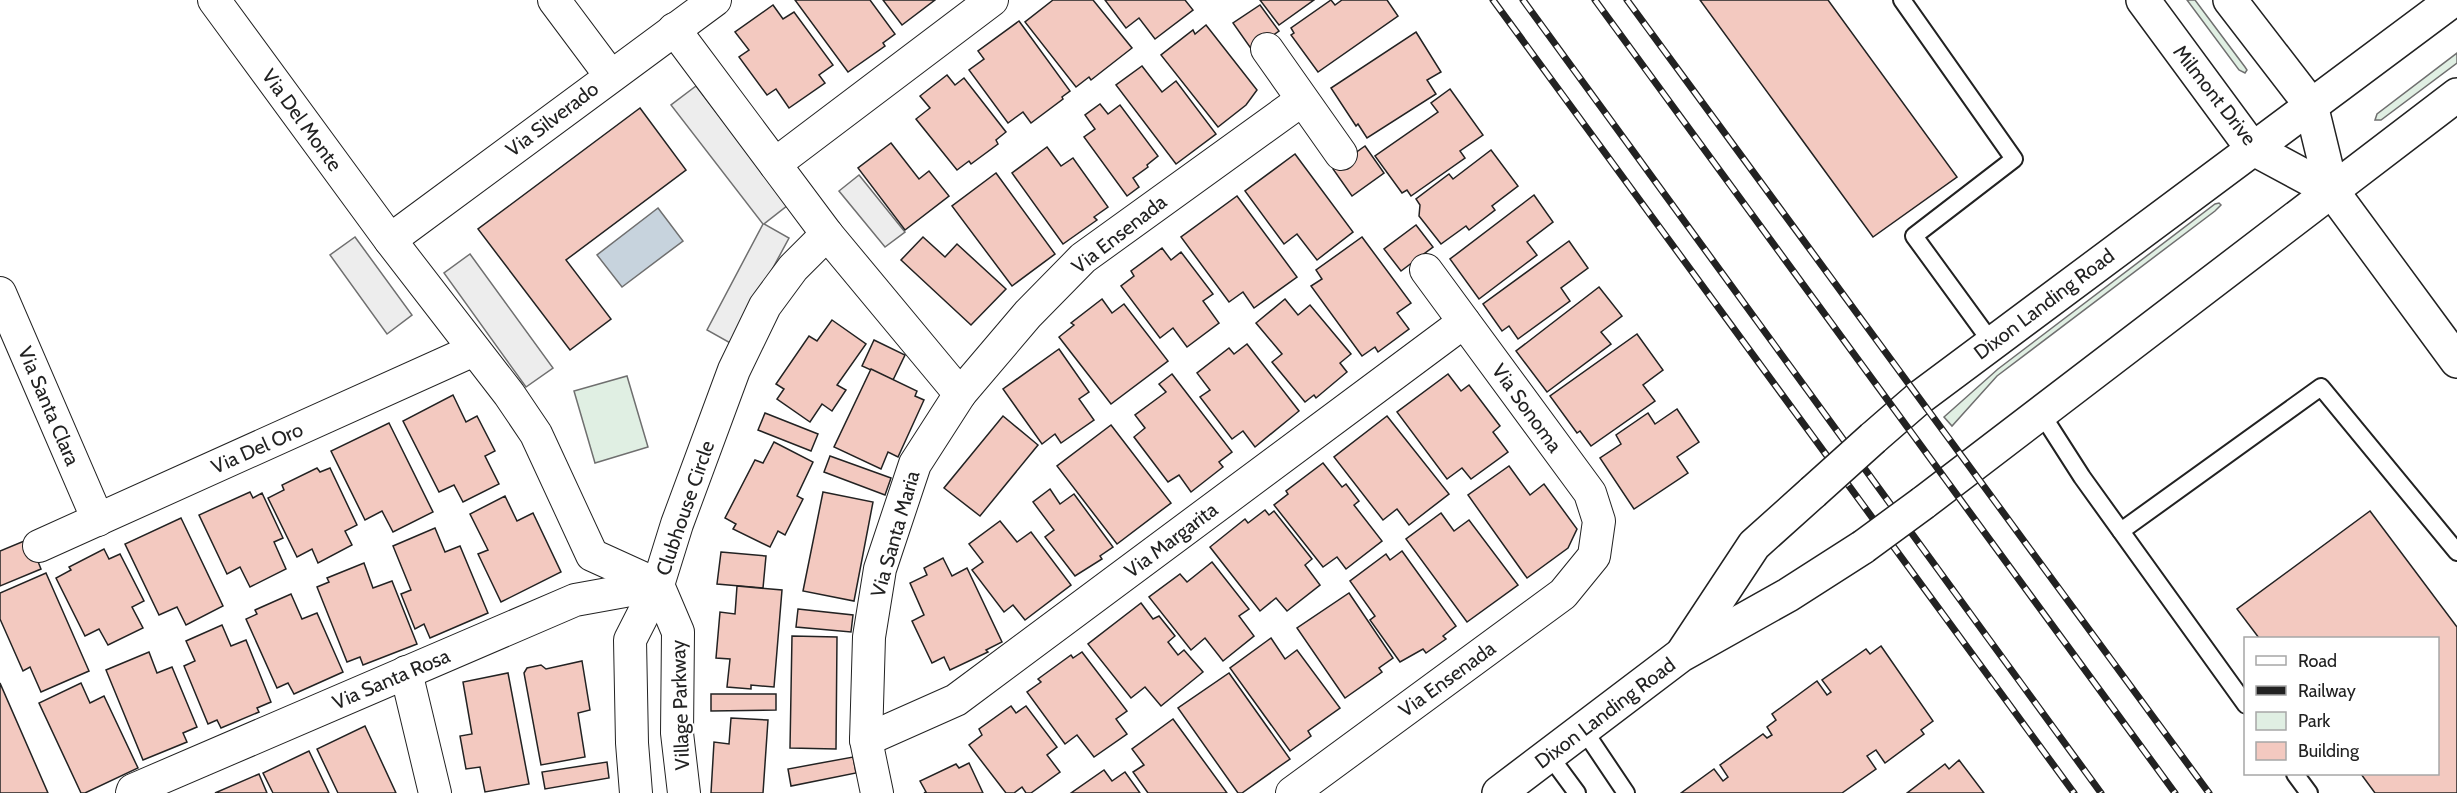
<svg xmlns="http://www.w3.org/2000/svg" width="2457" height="793" font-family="Cabin,sans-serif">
	<rect width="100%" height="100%" fill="#fff"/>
	<g fill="#e0efe3" stroke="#6f6f6f" stroke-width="1.5">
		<polygon points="2187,0 2195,0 2245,67 2247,70 2245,73 2239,70"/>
		<polygon points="2457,53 2457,63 2381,120 2375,120 2377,114"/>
		<polygon points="2219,203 2221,205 2215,211 1997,376 1952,426 1944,417 1998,369 2215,204"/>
		<polygon points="627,376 648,447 595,463 574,391"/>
	</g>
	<g fill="#ededed" stroke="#6f6f6f" stroke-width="1.5">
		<polygon points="696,86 788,205 764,224 789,238 732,344 707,330 763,224 671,105"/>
		<polygon points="859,175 905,232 885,247 839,191"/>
		<polygon points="355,237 412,315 387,334 330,255"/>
		<polygon points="470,254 553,368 526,387 444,273"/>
	</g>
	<polygon fill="#c7d3dd" stroke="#6f6f6f" stroke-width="1.5" points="658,208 683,241 622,287 597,255"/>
	<g fill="#f3c9c0" stroke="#222" stroke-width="1.5">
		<polygon points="795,0 870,0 895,34 883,43 885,46 848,72"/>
		<polygon points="883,0 935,0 902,25"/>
		<polygon points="1053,0 1093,0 1132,48 1091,80 1089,77 1076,87 1025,22"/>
		<polygon points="1105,0 1185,0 1193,10 1155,39 1139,18 1126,28"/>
		<polygon points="1260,0 1314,0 1279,25"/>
		<polygon points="1331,0 1335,5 1342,0 1387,0 1398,16 1318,72 1291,35 1294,33 1291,28"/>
		<polygon points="1700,0 1828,0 1957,177 1873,237"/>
		<polygon points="773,5 783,19 794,12 833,65 819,75 825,83 789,108 776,89 767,95 739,57 749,50 735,32"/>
		<polygon points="1260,5 1279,31 1252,50 1233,23"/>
		<polygon points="1019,21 1070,91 1062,97 1063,99 1031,123 1023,112 1008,123 969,70 984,59 978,51"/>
		<polygon points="1206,25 1257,90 1246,105 1218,127 1161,55 1193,30 1195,34"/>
		<polygon points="1416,32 1441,72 1427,80 1436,94 1367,138 1358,124 1356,126 1331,88"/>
		<polygon points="1142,66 1162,92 1176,81 1216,134 1176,164 1116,85"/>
		<polygon points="947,75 955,85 964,78 1006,132 996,140 998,144 971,164 969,161 957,170 916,119 930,108 920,96"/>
		<polygon points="1450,89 1483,135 1460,151 1465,158 1411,196 1407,190 1402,193 1375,156 1438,112 1431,103"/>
		<polygon points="1100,104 1108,114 1120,105 1158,156 1147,165 1148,167 1133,178 1139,187 1127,196 1084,137 1095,129 1085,115"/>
		<polygon points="640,108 686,170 566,260 611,319 570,350 478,229"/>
		<polygon points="891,143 919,179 929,171 949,196 905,230 858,168"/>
		<polygon points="1365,146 1384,173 1352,196 1333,169"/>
		<polygon points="1047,147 1061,166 1073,158 1108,207 1094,217 1097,220 1063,244 1012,173"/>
		<polygon points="1491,150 1518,186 1492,206 1495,210 1469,230 1466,226 1441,244 1419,216 1420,205 1416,199 1449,174 1453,179"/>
		<polygon points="1295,154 1353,232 1317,260 1297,234 1284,244 1245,191"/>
		<polygon points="996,173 1055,254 1012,286 952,206"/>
		<polygon points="1534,195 1553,222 1527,242 1537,255 1479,299 1450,259"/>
		<polygon points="1237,196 1297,277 1254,308 1243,292 1229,302 1181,237"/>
		<polygon points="1416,225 1433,247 1401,271 1384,249"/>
		<polygon points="923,237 945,257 957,244 1006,289 971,325 901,260"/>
		<polygon points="1362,237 1411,303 1397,313 1409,329 1378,352 1375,347 1362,356 1311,286 1322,279 1316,270"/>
		<polygon points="1569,241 1588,268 1561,288 1570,301 1518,339 1509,326 1502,331 1483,304"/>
		<polygon points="1162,248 1171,260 1181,252 1213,294 1203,301 1219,323 1187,347 1173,328 1160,338 1121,286 1134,276 1131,271"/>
		<polygon points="1599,287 1622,316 1601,332 1611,344 1547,392 1516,351"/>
		<polygon points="1102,299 1112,313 1124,304 1168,361 1111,404 1059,337 1074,325 1071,323"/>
		<polygon points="1285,299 1298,315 1310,305 1351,354 1340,363 1347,372 1316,398 1314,395 1305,402 1272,362 1282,354 1256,323"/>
		<polygon points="832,320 866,344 837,385 846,390 832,411 822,404 810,422 777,399 784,389 776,384 809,336 817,341"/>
		<polygon points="1637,334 1663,370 1643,385 1655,401 1591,446 1580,431 1577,433 1550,396"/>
		<polygon points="874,340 905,355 893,380 862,366"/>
		<polygon points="1247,344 1299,411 1255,447 1243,431 1232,439 1200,397 1210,390 1197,373 1229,348 1234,354"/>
		<polygon points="1059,349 1089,392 1079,399 1094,420 1061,443 1055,434 1042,444 1003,389"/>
		<polygon points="871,369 917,391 915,396 924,400 898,457 888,452 881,469 834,447"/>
		<polygon points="1172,374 1232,452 1219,462 1223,467 1191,492 1179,475 1168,482 1134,437 1145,428 1135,415 1166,392 1159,384"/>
		<polygon points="1448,374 1461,391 1469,385 1500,426 1493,432 1508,452 1471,479 1462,468 1447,479 1397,412"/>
		<polygon points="453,395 466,422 477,416 495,451 485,456 499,484 463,502 454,485 439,492 403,421"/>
		<polygon points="1677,409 1699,442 1677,457 1688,473 1634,509 1600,458 1621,444 1616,435 1648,413 1655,424"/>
		<polygon points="765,413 818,434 811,451 758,430"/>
		<polygon points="1003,416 1038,445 980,516 944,488"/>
		<polygon points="1387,416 1449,494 1409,525 1397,509 1383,520 1334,457"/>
		<polygon points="389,423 433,512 393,532 382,511 365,520 331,451"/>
		<polygon points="1111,425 1171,503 1117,544 1057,466"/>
		<polygon points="774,442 813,462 797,496 803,499 785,535 778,531 770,547 733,529 736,524 725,518 755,460 763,463"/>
		<polygon points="830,456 891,478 885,495 824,472"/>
		<polygon points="1323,463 1342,487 1346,484 1359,501 1354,505 1382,541 1346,569 1337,557 1323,567 1274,505 1288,494 1286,491"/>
		<polygon points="1509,466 1530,495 1544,484 1577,529 1568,548 1527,578 1468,495"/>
		<polygon points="317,468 320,472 330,468 357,525 345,531 352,545 318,563 312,549 297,557 268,498 284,490 282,485"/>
		<polygon points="1050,489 1060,504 1074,494 1113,547 1100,556 1102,559 1075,576 1045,537 1054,530 1033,502"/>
		<polygon points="250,492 253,498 262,493 283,538 274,542 286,569 250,587 240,567 227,574 199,515"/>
		<polygon points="823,492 873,502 854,601 803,591"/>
		<polygon points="505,496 517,521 533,513 561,572 501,602 478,554 488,550 470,514"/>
		<polygon points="1265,510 1269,515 1274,511 1312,559 1305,565 1320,585 1287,611 1276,598 1260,611 1210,547 1245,519 1248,523"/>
		<polygon points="2370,511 2457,627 2457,793 2375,793 2361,774 2438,774 2438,638 2259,638 2237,609"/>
		<polygon points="1441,513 1454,531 1469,520 1518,585 1467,622 1406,539"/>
		<polygon points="181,518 223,606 186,625 177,607 159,615 125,544"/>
		<polygon points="1000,521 1017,542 1031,532 1071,585 1025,620 1013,605 1004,612 972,570 983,562 969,544"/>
		<polygon points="435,528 445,552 460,546 488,613 430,638 424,624 415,629 401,594 411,590 393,546"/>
		<polygon points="29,539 41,569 0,586 0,551"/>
		<polygon points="104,549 109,559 120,554 144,601 132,607 143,628 108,645 99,629 85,636 56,578 71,570 69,567"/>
		<polygon points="1402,551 1456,626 1443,636 1446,639 1426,653 1423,649 1400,662 1370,620 1375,616 1350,581 1386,554 1390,560"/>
		<polygon points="721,552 766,556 763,588 717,584"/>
		<polygon points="943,558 952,576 967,568 1002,642 986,650 988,652 950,670 944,657 932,663 912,621 924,615 910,583 927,575 924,568"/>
		<polygon points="1212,562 1249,609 1239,616 1254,636 1223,661 1205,638 1191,650 1149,597 1180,574 1187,582"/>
		<polygon points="364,563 373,588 392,581 417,644 363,665 360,657 347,662 317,587 329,582 327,578"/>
		<polygon points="46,573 89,671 41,692 30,667 23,671 0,619 0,593"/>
		<polygon points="737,586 782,590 774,687 751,685 751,689 727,687 730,659 716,658 720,612 735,614"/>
		<polygon points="1349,593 1393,658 1379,668 1382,672 1345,698 1297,628"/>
		<polygon points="291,594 302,619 317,613 343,672 294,694 288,683 277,688 246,619 257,614 255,610"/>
		<polygon points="1141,603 1153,619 1159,616 1175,636 1168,642 1178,655 1184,650 1203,672 1161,706 1145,687 1131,698 1088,644"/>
		<polygon points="798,609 853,615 851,632 796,627"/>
		<polygon points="222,625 231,646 246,640 271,702 257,708 259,712 221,728 217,720 208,724 184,666 195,661 186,641"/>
		<polygon points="792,636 837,637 836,749 790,748"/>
		<polygon points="1271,638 1285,659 1297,650 1340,708 1308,731 1311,736 1290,751 1230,668"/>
		<polygon points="1881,646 1933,721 1921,730 1924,734 1885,763 1876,750 1867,756 1876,769 1842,793 1681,793 1714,769 1723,781 1728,777 1720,765 1763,734 1767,738 1772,735 1767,727 1776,720 1772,714 1817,681 1827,695 1831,692 1822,680 1866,649 1870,654"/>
		<polygon points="149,652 157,673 172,667 197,727 183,733 187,742 143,760 106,670"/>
		<polygon points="1082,652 1127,711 1116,719 1127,734 1094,757 1077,735 1065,744 1027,692 1041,682 1038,679 1071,655 1073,658"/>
		<polygon points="582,661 590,710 578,713 585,757 541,765 524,673 527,668 541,665 546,669"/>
		<polygon points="508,673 529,784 485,792 480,767 466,769 460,736 472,734 463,682"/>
		<polygon points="1229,673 1290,759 1242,793 1238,793 1178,708"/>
		<polygon points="0,683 48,793 0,793"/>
		<polygon points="81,683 90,703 104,696 138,768 85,793 81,793 39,703"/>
		<polygon points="711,694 776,694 776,710 711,711"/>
		<polygon points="1011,706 1016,713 1026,706 1057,747 1047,755 1060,772 1031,793 1026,793 1022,787 1014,793 1006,793 969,745 982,735 979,729"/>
		<polygon points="731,718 768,720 763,793 711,793 714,742 729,744"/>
		<polygon points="1173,719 1227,793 1148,793 1133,772 1144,765 1132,749"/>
		<polygon points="365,726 396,793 338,793 317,749"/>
		<polygon points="309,751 329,793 273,793 263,773"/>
		<polygon points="853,757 856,773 791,786 788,769"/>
		<polygon points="1959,760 1984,793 1907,793 1945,764 1949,769"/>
		<polygon points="607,762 609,778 545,789 542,772"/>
		<polygon points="969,763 983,793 924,793 926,792 920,781 956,764 959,768"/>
		<polygon points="1104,770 1112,781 1125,772 1140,793 1071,793"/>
		<polygon points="259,774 267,793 215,793"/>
	</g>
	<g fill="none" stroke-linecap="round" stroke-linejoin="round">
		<defs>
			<g id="service">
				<polyline points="1902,0 2014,159 1914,236 1992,343"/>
				<polyline points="2041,413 2082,477 2246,705"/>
				<polyline points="2121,531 2321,387 2457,552"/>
				<polyline points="1583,729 1626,793"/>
				<polyline points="1549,755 1577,793"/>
				<polyline points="2295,774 2309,793"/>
			</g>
			<g id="minor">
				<polyline points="214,0 390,240 509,394 536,434 592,555 658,585"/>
				<polyline points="554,0 610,75"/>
				<polyline points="674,29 827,234 960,394"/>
				<polyline points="1267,49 1341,154"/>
				<polyline points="775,164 992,0"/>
				<polyline points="390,240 715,0"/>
				<polyline points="0,293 98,520"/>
				<polyline points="39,546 474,350"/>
				<polyline points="658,585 678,632 677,733 684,793"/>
				<polyline points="406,672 435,793"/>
				<polyline points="866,740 956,700 1464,322"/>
				<polyline points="132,793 133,790 575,600 658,585"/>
				<polyline points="636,793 632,743 630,640 658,585 677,524 734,370 765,306 793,268 827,234"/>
				<polyline points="877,793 866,740 869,637 880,569 915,464 960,394 1028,314 1083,258 1302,100"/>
				<polyline points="1292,793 1563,594 1594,556 1599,521 1590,493 1426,270"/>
			</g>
			<g id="tertiary">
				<polyline points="2143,0 2252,148 2332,191"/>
				<polyline points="2230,0 2311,105 2332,191 2457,361"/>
			</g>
			<g id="secondary">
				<polyline points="1873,438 1919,398 2453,0"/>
				<polyline points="1923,503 2457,95"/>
				<polyline points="1684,651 1754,545 1813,492"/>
				<polyline points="1499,793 1681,655 1788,595 1863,547"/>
			</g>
		</defs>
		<use href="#service" stroke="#222" stroke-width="20"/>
		<use href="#minor" stroke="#222" stroke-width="34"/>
		<use href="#tertiary" stroke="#222" stroke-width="36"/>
		<use href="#secondary" stroke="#222" stroke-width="36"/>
		<use href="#service" stroke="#fff" stroke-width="16"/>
		<use href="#minor" stroke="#fff" stroke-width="32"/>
		<use href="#tertiary" stroke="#fff" stroke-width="33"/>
		<use href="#secondary" stroke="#fff" stroke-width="33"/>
		<defs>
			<g id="rail">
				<polyline points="1493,0 2074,793"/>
				<polyline points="1523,0 2101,793"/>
				<polyline points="1595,0 2175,793"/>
				<polyline points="1627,0 2209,793"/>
			</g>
		</defs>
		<use href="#rail" stroke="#222" stroke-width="7"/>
		<use href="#rail" stroke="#fff" stroke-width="4.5" stroke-dasharray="14" stroke-linecap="butt"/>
		<defs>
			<g id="secondary-bridge">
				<polyline points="1813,492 1873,438"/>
				<polyline points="1863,547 1923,503"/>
			</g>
		</defs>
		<use href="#secondary-bridge" stroke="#222" stroke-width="36" stroke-linecap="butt"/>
		<use href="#secondary-bridge" stroke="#fff" stroke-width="33"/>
	</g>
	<g text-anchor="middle" stroke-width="4.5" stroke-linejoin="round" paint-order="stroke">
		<g font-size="20" fill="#222" stroke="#fff">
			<text transform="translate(2215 95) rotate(52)" y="7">Milmont Drive</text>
			<text transform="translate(552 119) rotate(-37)" y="7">Via Silverado</text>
			<text transform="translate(302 120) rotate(54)" y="7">Via Del Monte</text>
			<text transform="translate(1119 234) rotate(-38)" y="7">Via Ensenada</text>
			<text transform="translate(2044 304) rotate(-37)" y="7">Dixon Landing Road</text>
			<text transform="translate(49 406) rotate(67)" y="7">Via Santa Clara</text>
			<text transform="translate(1527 408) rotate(54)" y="7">Via Sonoma</text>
			<text transform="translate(257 448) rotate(-24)" y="7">Via Del Oro</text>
			<text transform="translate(685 508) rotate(-71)" y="7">Clubhouse Circle</text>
			<text transform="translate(895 534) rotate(-74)" y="7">Via Santa Maria</text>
			<text transform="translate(1171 540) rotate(-37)" y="7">Via Margarita</text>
			<text transform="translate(391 679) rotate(-23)" y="7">Via Santa Rosa</text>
			<text transform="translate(1447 679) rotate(-36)" y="7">Via Ensenada</text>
			<text transform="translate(680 705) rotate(-92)" y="7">Village Parkway</text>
			<text transform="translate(1605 713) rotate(-37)" y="7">Dixon Landing Road</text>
		</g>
	</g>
	<rect x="2244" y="637" width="195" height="138" fill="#ffffff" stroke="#a7a7a7" stroke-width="1.5"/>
	<rect x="2256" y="656" width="30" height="9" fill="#ffffff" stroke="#a7a7a7" stroke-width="1.5"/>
	<text x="2298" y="667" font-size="18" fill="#222222">Road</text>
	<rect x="2256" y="686" width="30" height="9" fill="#222222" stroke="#a7a7a7" stroke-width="1.5"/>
	<text x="2298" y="697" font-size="18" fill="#222222">Railway</text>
	<rect x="2256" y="712" width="30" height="18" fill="#e0efe3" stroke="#a7a7a7" stroke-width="1.5"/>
	<text x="2298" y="727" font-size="18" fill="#222222">Park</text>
	<rect x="2256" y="742" width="30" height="18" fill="#f3c9c0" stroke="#a7a7a7" stroke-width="1.5"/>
	<text x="2298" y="757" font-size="18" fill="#222222">Building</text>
</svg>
